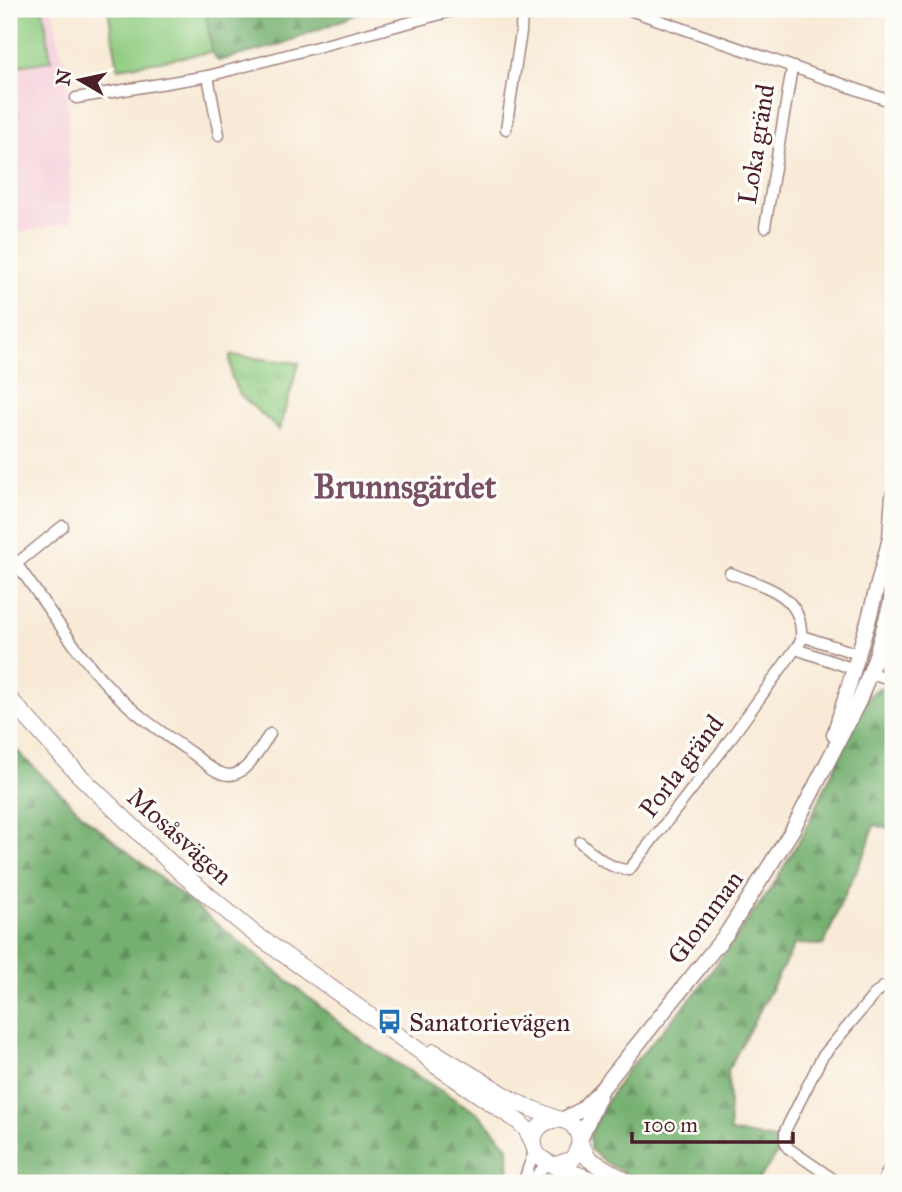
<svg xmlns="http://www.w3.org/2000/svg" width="902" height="1192" font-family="'IM FELL Great Primer',serif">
	<defs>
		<pattern id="forest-firs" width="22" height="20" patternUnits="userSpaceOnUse" patternTransform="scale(1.75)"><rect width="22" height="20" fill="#74b06f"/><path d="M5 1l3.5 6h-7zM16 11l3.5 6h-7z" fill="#618f5b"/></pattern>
		<pattern id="park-tufts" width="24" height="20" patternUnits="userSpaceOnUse" patternTransform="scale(1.75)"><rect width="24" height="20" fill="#90cc81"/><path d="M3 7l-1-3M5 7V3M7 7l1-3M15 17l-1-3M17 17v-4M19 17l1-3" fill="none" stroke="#78a56a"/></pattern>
	</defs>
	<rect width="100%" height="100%" fill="#fdfcf7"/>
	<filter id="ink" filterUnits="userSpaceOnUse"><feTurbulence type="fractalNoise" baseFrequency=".0143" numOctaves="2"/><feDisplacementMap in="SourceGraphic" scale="14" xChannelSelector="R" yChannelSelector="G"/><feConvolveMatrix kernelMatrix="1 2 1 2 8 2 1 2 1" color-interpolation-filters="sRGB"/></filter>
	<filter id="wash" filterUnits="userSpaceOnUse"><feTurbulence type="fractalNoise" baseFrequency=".00686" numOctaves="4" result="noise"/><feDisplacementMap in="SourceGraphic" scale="28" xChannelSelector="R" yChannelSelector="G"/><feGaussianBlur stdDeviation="1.57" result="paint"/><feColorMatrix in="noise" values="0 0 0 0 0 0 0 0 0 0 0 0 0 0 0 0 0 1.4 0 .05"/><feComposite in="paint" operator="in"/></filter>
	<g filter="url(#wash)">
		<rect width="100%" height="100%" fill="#f8ead6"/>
		<polygon fill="#f5cfda" points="9,9 52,9 67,81 71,222 9,235"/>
		<g fill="url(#forest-firs)" stroke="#5f684d" stroke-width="2">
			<polygon points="205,9 370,9 276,46 218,61 212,52"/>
			<polygon points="888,687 893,688 893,829 874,825 866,851 842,900 824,945 795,944 728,1070 730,1132 774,1139 779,1151 756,1183 642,1183 605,1162 590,1149 590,1135 602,1109 625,1073 695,994 772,887 804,832 868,697 878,688"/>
			<polygon points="9,743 87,819 365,1043 480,1115 508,1147 509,1171 498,1183 9,1183"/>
		</g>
		<polygon fill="url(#park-tufts)" stroke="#6d7656" stroke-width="2" points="230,355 299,363 279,430 239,394 231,376"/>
		<g fill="#90cc81" stroke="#6d7656" stroke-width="2">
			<polygon points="29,9 43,9 51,61 9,67 9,12"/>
			<polygon points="108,9 205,9 212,52 118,68"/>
		</g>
	</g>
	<g filter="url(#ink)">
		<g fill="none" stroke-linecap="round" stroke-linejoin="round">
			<defs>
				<g id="minor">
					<polyline points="627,9 893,102"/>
					<polyline points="208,76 219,135"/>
					<polyline points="76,98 208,76 460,9"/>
					<polyline points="506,129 521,32 522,9"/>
					<polyline points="765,227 792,68"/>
					<path d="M9,554C42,597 71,647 109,687C133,713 164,734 193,754C204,762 220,779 235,774C250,769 261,746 270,734"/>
					<polyline points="16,564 63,526"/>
					<polyline points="802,636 858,654"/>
					<polyline points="796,649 854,669"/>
					<polyline points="875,659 893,666"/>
					<polyline points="870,673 893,680"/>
					<path d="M580,842C595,855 609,869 629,870L723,749L801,641C805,594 765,587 730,573"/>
					<polyline points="523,1183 535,1149"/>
					<polyline points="530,1183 547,1163"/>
					<polyline points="839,1183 788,1148 785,1141 785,1131 822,1057 874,995 883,987 893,985"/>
					<polyline points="882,1183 893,1161"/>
				</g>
				<g id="tertiary">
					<polyline points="834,735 868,622 890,538 893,495"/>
					<polyline points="562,1120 581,1110 604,1086 727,933 793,829 859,701 875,659 893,595"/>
					<polyline points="580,1139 599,1097"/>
				</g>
				<g id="secondary">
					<polyline points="9,698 77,773 179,871 251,931 421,1052 435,1065 519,1122 526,1129 534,1144"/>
					<polyline points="434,1052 518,1103 557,1119"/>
					<polyline points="580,1143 589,1159 629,1183"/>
					<path d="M556,1165L573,1159L580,1143C576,1102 521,1121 536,1152C544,1167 583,1175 599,1183"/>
				</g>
			</defs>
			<use href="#minor" stroke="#a18480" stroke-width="13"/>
			<use href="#tertiary" stroke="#a18480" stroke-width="17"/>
			<use href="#secondary" stroke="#a18480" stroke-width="18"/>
			<use href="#minor" stroke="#fff" stroke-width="10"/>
			<use href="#tertiary" stroke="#fff" stroke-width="14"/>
			<use href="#secondary" stroke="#fff" stroke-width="16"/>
		</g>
	</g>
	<defs>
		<symbol id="bus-bare" viewBox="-9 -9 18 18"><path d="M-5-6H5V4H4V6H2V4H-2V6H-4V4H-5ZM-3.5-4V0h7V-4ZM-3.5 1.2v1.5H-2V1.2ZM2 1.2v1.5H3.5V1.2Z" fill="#1f6fb2" stroke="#fdfcf7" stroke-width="2.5" paint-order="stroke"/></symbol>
	</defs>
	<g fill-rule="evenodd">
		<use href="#bus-bare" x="372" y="1004" width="35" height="35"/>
	</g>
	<g text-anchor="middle" stroke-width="7" stroke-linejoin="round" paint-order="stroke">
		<g font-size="26" fill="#4a1f2b" stroke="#fdfcf7">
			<text transform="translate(756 144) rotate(-81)" y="9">Loka gränd</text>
			<text transform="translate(681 766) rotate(-53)" y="9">Porla gränd</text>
			<text transform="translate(180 836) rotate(42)" y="9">Mosåsvägen</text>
			<text transform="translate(705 917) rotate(-54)" y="9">Glomman</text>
		</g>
		<g font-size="26" fill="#4a1f2b" stroke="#fdfcf7" text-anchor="start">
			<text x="409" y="1031">Sanatorievägen</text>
		</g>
		<g font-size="33" font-weight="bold" fill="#795065" stroke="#fdfcf7">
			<text x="405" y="498">Brunnsgärdet</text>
		</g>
	</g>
	<rect width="902" height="1192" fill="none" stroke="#fdfcf7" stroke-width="35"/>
	<g transform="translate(80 80) rotate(279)" stroke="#fdfcf7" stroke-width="5" paint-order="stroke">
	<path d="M0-5L12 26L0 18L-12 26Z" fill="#4a1f2b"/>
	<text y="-10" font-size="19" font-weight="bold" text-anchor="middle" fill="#4a1f2b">N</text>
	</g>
	<path d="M632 1132v10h161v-10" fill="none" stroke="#4a1f2b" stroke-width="3.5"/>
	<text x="643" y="1132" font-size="21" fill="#4a1f2b" stroke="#fdfcf7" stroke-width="5" paint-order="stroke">100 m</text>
</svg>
